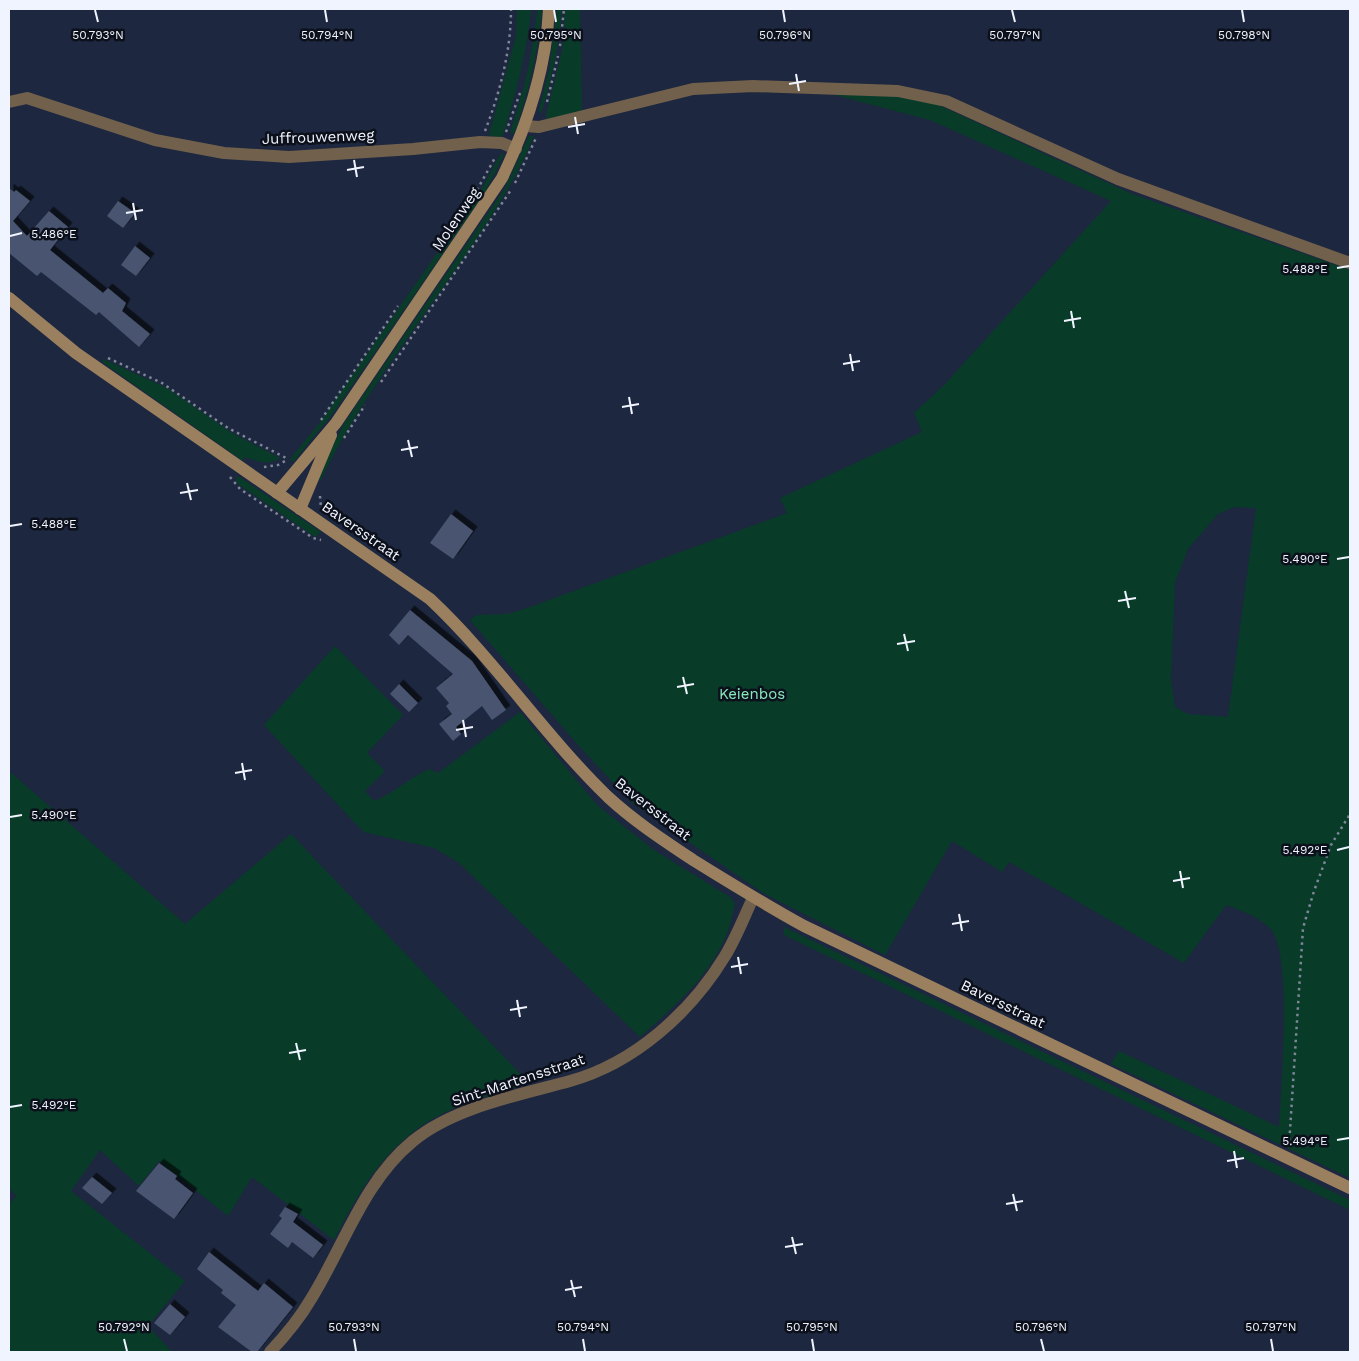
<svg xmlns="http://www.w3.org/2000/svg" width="1359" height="1361" font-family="'Work Sans',sans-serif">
	<defs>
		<filter id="shadow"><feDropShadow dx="4.5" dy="-4.5" stdDeviation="0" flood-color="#0009"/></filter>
	</defs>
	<rect width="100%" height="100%" fill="#1d273f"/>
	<g fill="#083c29" fill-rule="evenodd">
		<path d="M517,9H531C527,52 516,94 503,135L499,138L489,135L516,36Z"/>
		<path d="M537,9H542C538,52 529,92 514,134L510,132C524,92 533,52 537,9Z"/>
		<path d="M557,9H562C559,45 552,80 541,114L539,110L549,70Z"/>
		<polygon points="565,9 580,9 582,113 551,121 546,118 546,115 562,51"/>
		<path d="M823,92L895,95L934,103L1132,194L1350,270V1178L1111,1064L1119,1051L1279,1127C1281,1089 1292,958 1272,931C1261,917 1242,911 1226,905L1184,963L1009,862L1002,872L952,841L885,955L763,893L631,802L579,746L470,620L476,615L507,614L527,608L787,513L780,498L922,432L914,413L944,385L1111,201L930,120ZM1234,507L1256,508L1228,717L1188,714L1175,707L1171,681L1175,583L1188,549L1218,514Z"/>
		<path d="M529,136H534C515,182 490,219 462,260C413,332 358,402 321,480L317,479L343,425L505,188Z"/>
		<polygon points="501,153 504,155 485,192 331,416 293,462 290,459 318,425 467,210 484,185"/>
		<path d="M103,359L167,388L232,433L280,458C270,466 256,461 245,457L243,461L102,362Z"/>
		<polygon points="238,476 321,532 315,537 238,484 236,480"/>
		<path d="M335,646L403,715L367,753L385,771L365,791L374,801C394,793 409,778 429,769L438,773L520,712L597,805L654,850L730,897L735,903C727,961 682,1000 640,1037L458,862L434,848L364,832L354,822L264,725Z"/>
		<path d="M9,771L185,924L291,834L529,1083C499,1094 464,1101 436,1117C386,1144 359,1191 334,1240L252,1177L228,1216L159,1161L139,1186L100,1150L71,1191L185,1281L148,1326L172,1352H9V1205L16,1196L9,1188Z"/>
		<polygon points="784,927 1350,1200 1350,1210 784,935"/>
	</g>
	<g fill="#49546f" filter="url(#shadow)">
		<polygon points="9,188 14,192 16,190 30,201 13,221 27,236 49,211 68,227 50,250 103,293 108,288 126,303 122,311 150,334 139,347 99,312 96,315 41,272 37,276 9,253"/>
		<polygon points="118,201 135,213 123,228 107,216"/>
		<polygon points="135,246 150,258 136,276 121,265"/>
		<polygon points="451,514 473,531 453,559 430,543"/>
		<polygon points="410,610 472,661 506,710 492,720 482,706 456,727 461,734 453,741 439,724 452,714 446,706 449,703 436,688 453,674 408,635 399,645 389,635"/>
		<polygon points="399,684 418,703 409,712 390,694"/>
		<polygon points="159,1163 177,1176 175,1179 193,1193 174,1219 136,1191"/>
		<polygon points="92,1177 112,1193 102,1204 82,1188"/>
		<polygon points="285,1207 298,1214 293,1222 323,1245 313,1258 292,1242 288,1248 270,1234 282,1218 279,1216"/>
		<polygon points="209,1252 258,1291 264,1283 293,1307 257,1352 252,1352 218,1327 236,1305 221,1293 223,1290 197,1269"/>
		<polygon points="170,1304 185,1317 170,1335 154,1323"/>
	</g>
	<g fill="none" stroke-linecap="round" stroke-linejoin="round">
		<g stroke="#7e8697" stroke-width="2.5" stroke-dasharray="2.5 4" stroke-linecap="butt">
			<polyline points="560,46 564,9"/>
			<polyline points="547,102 558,56"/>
			<path d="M485,131C500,92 511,51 511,9"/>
			<polyline points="506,132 520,93"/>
			<polyline points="515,183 536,138"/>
			<polyline points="477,190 496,156"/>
			<polyline points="108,358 162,383 228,428 288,459"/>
			<polyline points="381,382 511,190"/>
			<polyline points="321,420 398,306"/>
			<polyline points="344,438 365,405"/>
			<polyline points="264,467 278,465 287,460"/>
			<polyline points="230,477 240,489 313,538 321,540"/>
			<polyline points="320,496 321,508"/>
			<polyline points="1289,1146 1303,928 1314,891 1331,845 1350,814"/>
		</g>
		<g stroke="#71604c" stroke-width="12">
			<polyline points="9,102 27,98 155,140 224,153 289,157 413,149 480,142 502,143 516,149"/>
			<polyline points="525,126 539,127 693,89 753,86 898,91 946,101 1118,179 1350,263"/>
		</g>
		<path stroke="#71604c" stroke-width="12" d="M270,1352C285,1336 300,1318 311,1299C344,1246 363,1182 413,1141C454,1107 520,1095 570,1081C635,1063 691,1012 725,956C736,938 744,917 753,898"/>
		<g stroke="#9b805f" stroke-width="12">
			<path d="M9,298L76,353L430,599C495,660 544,735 608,797C634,821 663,840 693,860C730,883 766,905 804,926L1350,1188"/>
			<path d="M277,493L336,423L502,178C528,124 546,69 549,9"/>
			<polyline points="300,509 331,435"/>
		</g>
	</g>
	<path fill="none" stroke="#f0f4fe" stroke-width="2" d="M95,10L98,22M325,10L327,22M554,10L556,22M783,10L785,22M1012,10L1015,22M1242,10L1244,22M796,74L799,91M789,84L806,81M575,117L578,134M568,127L585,124M354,160L357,177M347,170L364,167M133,203L136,220M126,213L143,210M10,236L22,233M1337,268L1349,266M1071,311L1074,328M1064,321L1081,318M850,354L853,371M843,364L860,361M629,397L632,414M622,407L639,404M408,440L412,457M401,450L418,447M187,483L191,500M180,493L198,490M10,526L22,524M1337,559L1349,557M1125,591L1129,608M1118,601L1136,598M904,634L908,651M897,644L915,641M683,677L687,694M677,687L694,684M463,720L466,737M456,730L473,727M242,763L245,780M235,773L252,770M10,817L22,815M1337,850L1349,847M1180,871L1183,888M1173,881L1190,878M959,914L962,931M952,924L969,921M738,957L741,974M731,967L748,964M517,1000L520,1017M510,1010L527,1007M296,1043L300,1060M289,1053L306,1050M10,1107L22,1105M1337,1140L1349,1138M1234,1151L1237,1168M1227,1161L1244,1158M1013,1194L1017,1211M1006,1204L1023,1201M792,1237L796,1254M785,1247L803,1244M571,1280L575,1297M565,1290L582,1287M124,1339L127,1351M354,1339L356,1351M583,1339L585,1351M812,1339L814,1351M1041,1339L1044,1351M1271,1339L1273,1351"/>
	<g text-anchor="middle" stroke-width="5" stroke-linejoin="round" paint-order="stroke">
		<g font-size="15" fill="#f0f4fe" stroke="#0c101b">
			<text transform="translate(318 137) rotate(-2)" y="5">Juffrouwenweg</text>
			<text transform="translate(456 219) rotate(-56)" y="5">Molenweg</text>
			<text transform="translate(361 531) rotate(35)" y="5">Baversstraat</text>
			<text transform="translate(653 809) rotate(38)" y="5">Baversstraat</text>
			<text transform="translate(1003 1004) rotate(26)" y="5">Baversstraat</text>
			<text transform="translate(518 1080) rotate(-18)" y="5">Sint-Martensstraat</text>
		</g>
		<g font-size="15" fill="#88ebbf" stroke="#0c101b">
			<text x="752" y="699">Keienbos</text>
		</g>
	</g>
	<g font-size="12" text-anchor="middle" fill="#f0f4fe" stroke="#0c101b" stroke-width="5" stroke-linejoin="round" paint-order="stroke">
		<text x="98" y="39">50.793°N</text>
		<text x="327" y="39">50.794°N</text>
		<text x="556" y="39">50.795°N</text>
		<text x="785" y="39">50.796°N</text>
		<text x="1015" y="39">50.797°N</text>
		<text x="1244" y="39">50.798°N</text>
		<text x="54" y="238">5.486°E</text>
		<text x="1305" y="273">5.488°E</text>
		<text x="54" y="528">5.488°E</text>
		<text x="1305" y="563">5.490°E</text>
		<text x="54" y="819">5.490°E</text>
		<text x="1305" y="854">5.492°E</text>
		<text x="54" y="1109">5.492°E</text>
		<text x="1305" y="1145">5.494°E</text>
		<text x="124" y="1331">50.792°N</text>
		<text x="354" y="1331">50.793°N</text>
		<text x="583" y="1331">50.794°N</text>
		<text x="812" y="1331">50.795°N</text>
		<text x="1041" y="1331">50.796°N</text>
		<text x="1271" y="1331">50.797°N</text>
	</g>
	<rect width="1359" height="1361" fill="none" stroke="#f0f4fe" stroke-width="20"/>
</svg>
